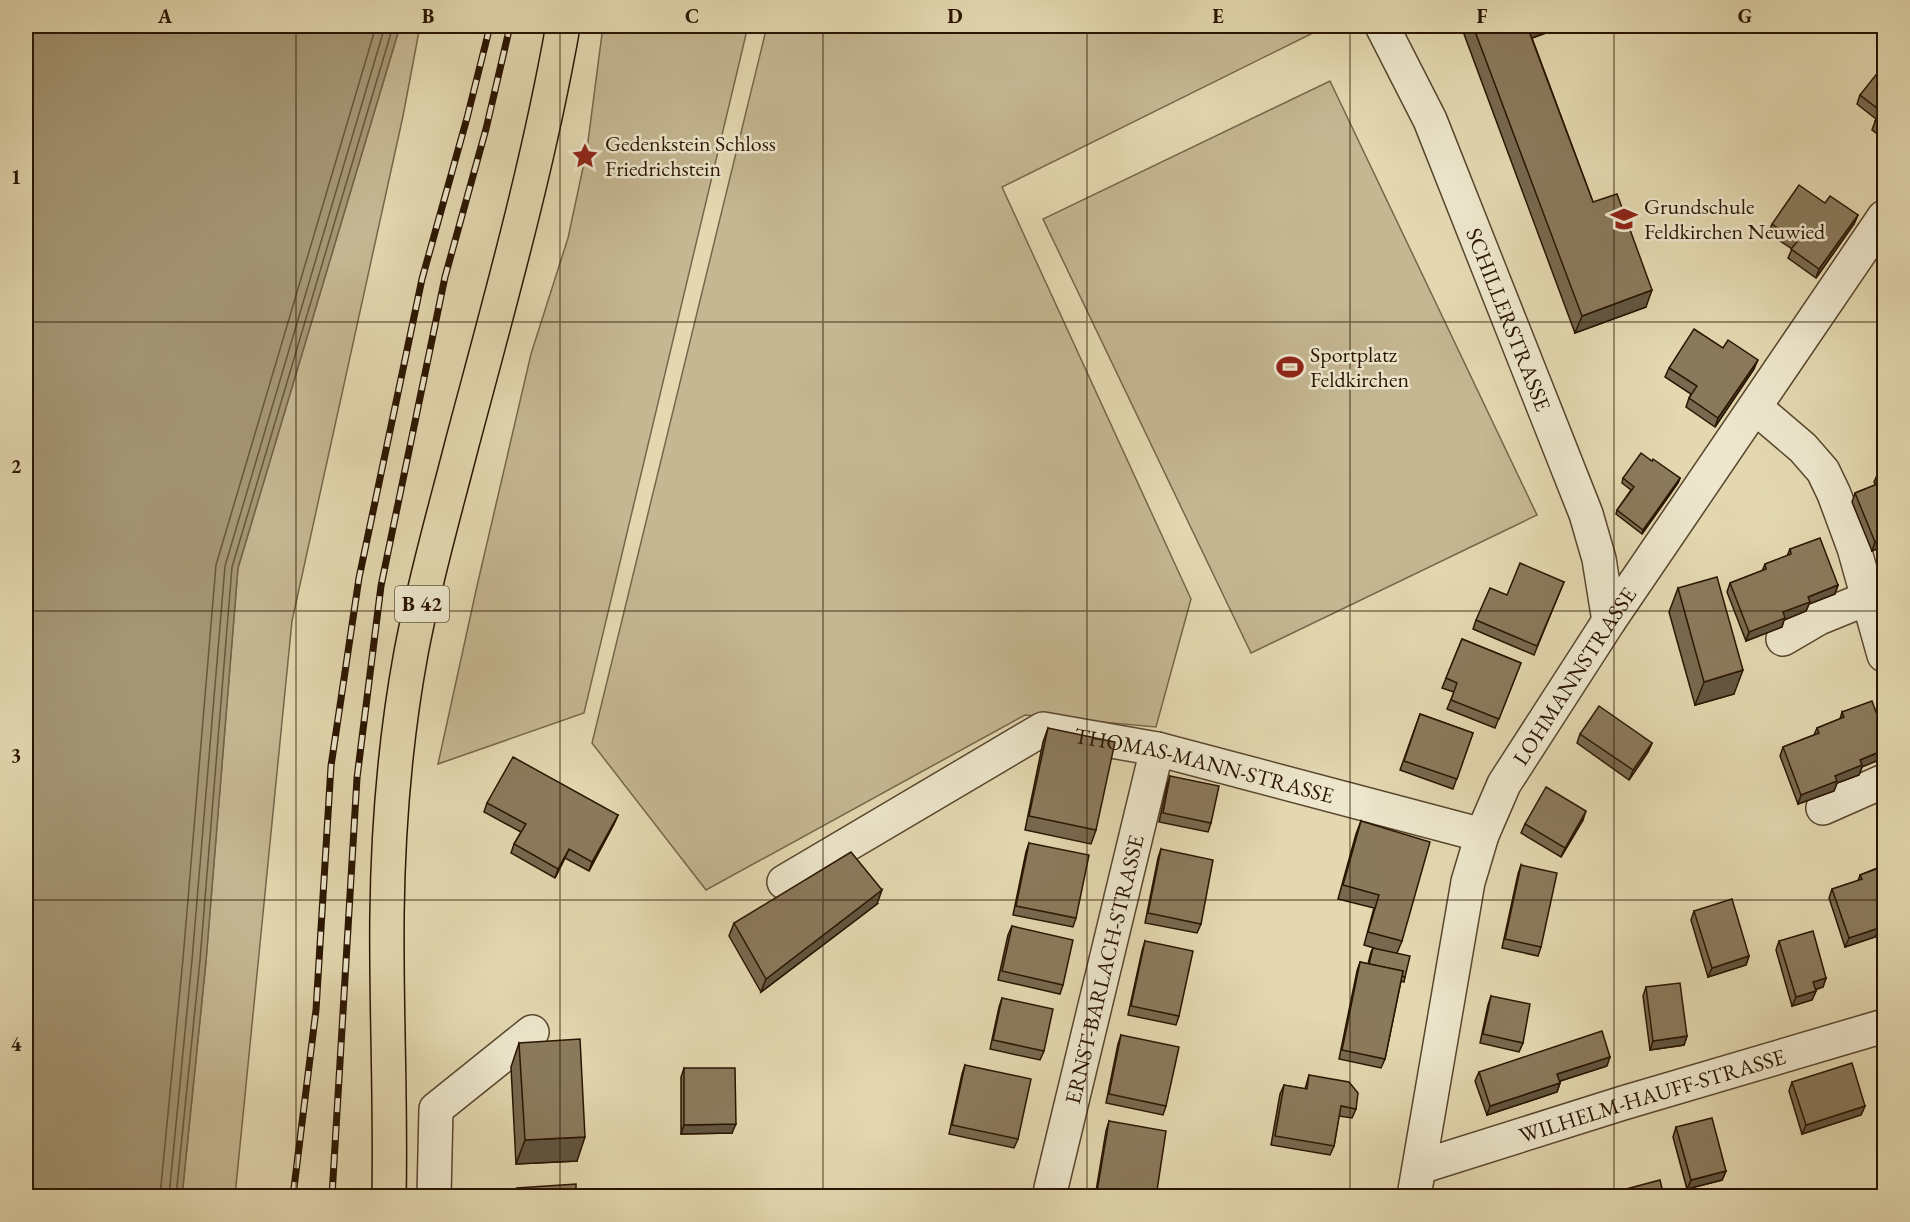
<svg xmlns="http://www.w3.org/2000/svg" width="1910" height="1222" font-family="'EB Garamond',serif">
	<rect width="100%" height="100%" fill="#e3d8b0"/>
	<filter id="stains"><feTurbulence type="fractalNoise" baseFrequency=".00333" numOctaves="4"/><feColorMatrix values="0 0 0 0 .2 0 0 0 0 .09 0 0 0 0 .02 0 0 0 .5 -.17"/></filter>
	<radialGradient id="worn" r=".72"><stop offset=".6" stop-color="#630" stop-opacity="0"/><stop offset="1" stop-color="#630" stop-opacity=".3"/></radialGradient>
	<g fill="#c4b792" stroke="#77664a" stroke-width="1.5">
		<polygon points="400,26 420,26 403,116 292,621 235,1196 182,1196 206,961 238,568"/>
		<polygon points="603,26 748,26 584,713 438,764 477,586 531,354 568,238 587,149"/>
		<polygon points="767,26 1327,26 1002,187 1191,599 1156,727 1025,715 706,890 592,743"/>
		<polygon points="1330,81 1537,515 1251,653 1043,219"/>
	</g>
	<polygon fill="#a49674" stroke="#736246" stroke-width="1.5" points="26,26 400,26 238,568 206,961 182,1196 26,1196"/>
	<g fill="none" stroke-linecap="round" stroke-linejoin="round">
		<g stroke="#67563a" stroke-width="1.5">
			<polyline points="160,1196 183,959 216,565 376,26"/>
			<polyline points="169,1196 192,960 225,566 385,26"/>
			<polyline points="176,1196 200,960 232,567 393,26"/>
		</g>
		<defs>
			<g id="minor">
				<path id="s1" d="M1382,26L1430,120L1586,514L1599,559L1609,621"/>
				<polyline points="1756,408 1803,448 1823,471 1834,494 1854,548 1884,655"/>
				<polyline points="1783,639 1819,618 1868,598"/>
				<polyline points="1823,808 1884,781"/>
				<path id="s2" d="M784,882L1043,729L1157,749L1482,835"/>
				<path id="s3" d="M1420,1167L1623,1103L1884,1026"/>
				<path id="s4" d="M1051,1188L1157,749"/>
				<polyline points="434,1196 436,1109 532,1032"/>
				<path id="s5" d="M1414,1196L1468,882L1482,835L1504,784L1609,621L1884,217"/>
			</g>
			<path id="major" d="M389,1196C391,1103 386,1009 387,915C388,828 395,740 411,653C424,583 444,514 462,444C499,305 538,167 563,26"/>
		</defs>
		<use href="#minor" stroke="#58462d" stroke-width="36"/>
		<use href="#major" stroke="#2a1501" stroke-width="36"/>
		<use href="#minor" stroke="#ede6cc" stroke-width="33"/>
		<use href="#major" stroke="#e3d8b0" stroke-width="33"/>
		<defs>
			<g id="rail">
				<polyline points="293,1196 316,1010 331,766 359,578 422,279 467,118 490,26"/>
				<polyline points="332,1196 357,778 381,586 445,277 486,129 510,26"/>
			</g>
		</defs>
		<use href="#rail" stroke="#2a1501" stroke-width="7"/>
		<use href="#rail" stroke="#ede6cc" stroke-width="4.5" stroke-dasharray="14" stroke-linecap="butt"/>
	</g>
	<g fill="#77694f" stroke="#2a1501" stroke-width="1.5">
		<polygon points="1461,26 1565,26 1532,38 1593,202 1646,307 1575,333"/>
		<polygon points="1884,75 1884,139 1872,130 1876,119 1857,104 1860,95"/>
		<polygon points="1825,203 1858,215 1854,224 1816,278 1788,258 1792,249 1768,233 1772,224"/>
		<polygon points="1723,348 1754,369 1715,427 1686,407 1689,398 1691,394 1665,377 1669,368"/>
		<polygon points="1652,461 1680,478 1678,483 1642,534 1616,514 1617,510 1631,490 1622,483 1623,478"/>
		<polygon points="1884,470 1884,546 1872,551 1852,502 1855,493 1876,485 1874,482 1878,473"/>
		<polygon points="1790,549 1838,585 1835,594 1809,604 1806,611 1784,620 1782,627 1746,641 1727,592 1730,583 1762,571 1765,564 1787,556"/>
		<polygon points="1564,582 1534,655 1473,629 1476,620 1507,595"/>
		<polygon points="1678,588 1734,694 1695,705 1669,612"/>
		<polygon points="1462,639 1521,663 1495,728 1447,709 1454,692 1442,688"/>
		<polygon points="1842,712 1862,767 1859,775 1837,783 1834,791 1798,804 1780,756 1783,747 1814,735 1817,728 1840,719"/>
		<polygon points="1420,714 1473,733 1453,789 1400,770"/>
		<polygon points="1048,728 1096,830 1091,844 1025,830 1043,742"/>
		<polygon points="1580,734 1652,743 1648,752 1629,780 1577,743"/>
		<polygon points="1170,776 1211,823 1208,832 1159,822 1167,785"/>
		<polygon points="487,803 618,815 614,824 589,871 565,858 555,878 511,853 514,844 521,832 484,812"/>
		<polygon points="1583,820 1561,857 1521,833 1525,824"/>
		<polygon points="1361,821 1402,941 1397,953 1405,977 1404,982 1401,981 1385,1059 1381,1068 1339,1059 1357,971 1360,962 1368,964 1371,952 1373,948 1374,948 1364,945 1374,908 1338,899 1356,834"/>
		<polygon points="1029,843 1076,918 1073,927 1013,915 1026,852"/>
		<polygon points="1161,849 1201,924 1197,933 1145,923 1158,858"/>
		<polygon points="1884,860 1884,928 1878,931 1875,937 1845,947 1829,898 1832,889 1858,881 1860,875 1882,866"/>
		<polygon points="1521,865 1541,947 1538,956 1502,948 1518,874"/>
		<polygon points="877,904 761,992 729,936 734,923"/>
		<polygon points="1694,911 1749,956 1746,965 1708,977 1691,920"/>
		<polygon points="1012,926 1063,985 1060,994 998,980 1008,935"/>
		<polygon points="1145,941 1179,1016 1176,1025 1128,1015 1142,951"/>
		<polygon points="1779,941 1826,978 1823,987 1815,990 1816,991 1812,1000 1792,1006 1776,950"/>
		<polygon points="1646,987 1687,1036 1684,1045 1650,1050 1643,996"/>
		<polygon points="1491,996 1523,1043 1519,1052 1480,1043 1488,1005"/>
		<polygon points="1002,998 1044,1051 1040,1060 990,1049 999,1007"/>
		<polygon points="1121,1035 1166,1106 1163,1115 1106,1103 1118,1044"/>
		<polygon points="519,1043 577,1161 516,1164 511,1067"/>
		<polygon points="965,1065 1018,1139 1014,1148 949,1134 962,1074"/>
		<polygon points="1607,1066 1560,1081 1560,1083 1557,1092 1487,1115 1475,1081 1479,1072"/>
		<polygon points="684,1068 732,1133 681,1134 681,1077"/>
		<polygon points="1309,1075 1356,1109 1352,1118 1339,1116 1334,1146 1330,1155 1271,1145 1280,1094 1284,1085 1305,1089"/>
		<polygon points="1792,1082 1865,1106 1861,1115 1802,1134 1789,1091"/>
		<polygon points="1109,1121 1156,1197 1095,1197 1106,1131"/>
		<polygon points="1676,1127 1726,1171 1722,1180 1687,1189 1673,1137"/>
		<polygon points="517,1188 576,1197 514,1197"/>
	</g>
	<g fill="#615540" stroke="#2a1501" stroke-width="1.5">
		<polygon points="1527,26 1565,26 1521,42"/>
		<polygon points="1858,215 1854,224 1816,278 1819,269"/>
		<polygon points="1652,290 1646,307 1575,333 1582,316"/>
		<polygon points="1758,360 1754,369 1715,427 1718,418"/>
		<polygon points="1680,478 1678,483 1642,534 1643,530"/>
		<polygon points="1884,538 1884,546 1872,551 1875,542"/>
		<polygon points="1838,585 1835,594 1809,604 1806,611 1784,620 1782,627 1746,641 1749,632 1808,597"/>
		<polygon points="1743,670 1734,694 1695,705 1704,682"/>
		<polygon points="1652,743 1648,752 1629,780 1633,770"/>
		<polygon points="1884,750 1884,758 1862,767 1859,775 1837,783 1834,791 1798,804 1801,795 1835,776 1860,760"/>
		<polygon points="1586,811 1583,820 1561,857 1565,848"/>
		<polygon points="618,815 614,824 589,871 592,862"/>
		<polygon points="569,849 565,858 555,878 558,869"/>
		<polygon points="882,890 877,904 761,992 766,979"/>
		<polygon points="1884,921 1884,928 1878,931 1875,937 1845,947 1849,938 1877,924"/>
		<polygon points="1749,956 1746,965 1708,977 1712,968"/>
		<polygon points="1826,978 1823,987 1810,991 1813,982"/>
		<polygon points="1816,991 1812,1000 1792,1006 1796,997"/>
		<polygon points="1687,1036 1684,1045 1650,1050 1653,1041"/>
		<polygon points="1610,1057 1607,1066 1554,1083 1557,1074"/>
		<polygon points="1560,1083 1557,1092 1487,1115 1490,1106"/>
		<polygon points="1865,1106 1861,1115 1802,1134 1806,1125"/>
		<polygon points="736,1124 732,1133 681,1134 684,1125"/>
		<polygon points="585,1137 577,1161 516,1164 525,1140"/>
		<polygon points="1726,1171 1722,1180 1687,1189 1691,1180"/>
	</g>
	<g fill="#8a7a5c" stroke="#2a1501" stroke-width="1.5">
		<polygon points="1473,26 1527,26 1593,202 1617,194 1652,290 1582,316"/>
		<polygon points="1879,71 1884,75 1884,128 1875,121 1882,112 1860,95"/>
		<polygon points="1799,185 1825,203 1830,196 1858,215 1819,269 1791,249 1797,242 1772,224"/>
		<polygon points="1694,329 1723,348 1728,340 1758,360 1718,418 1689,398 1697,386 1669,368"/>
		<polygon points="1641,453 1652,461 1653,459 1680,478 1643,530 1617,510 1634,487 1623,478"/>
		<polygon points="1884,470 1884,538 1875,542 1855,493 1882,482 1878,473"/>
		<polygon points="1820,538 1838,585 1808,597 1810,602 1783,612 1785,618 1749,632 1730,583 1766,569 1765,564 1791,554 1790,549"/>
		<polygon points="1520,563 1564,582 1537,646 1476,620 1490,588 1507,595"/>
		<polygon points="1717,577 1743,670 1704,682 1678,588"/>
		<polygon points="1462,639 1521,663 1499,719 1451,700 1457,683 1446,678"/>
		<polygon points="1872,701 1884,734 1884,750 1860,760 1862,765 1835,776 1837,781 1801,795 1783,747 1819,733 1817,728 1844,717 1842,712"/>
		<polygon points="1599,706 1652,743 1633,770 1580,734"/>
		<polygon points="1420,714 1473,733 1457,779 1404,761"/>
		<polygon points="1048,728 1115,742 1096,830 1029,816"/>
		<polygon points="513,757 618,815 592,862 569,849 558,869 514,844 526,824 487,803"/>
		<polygon points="1170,776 1219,786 1211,823 1163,813"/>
		<polygon points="1546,787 1586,811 1565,848 1525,824"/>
		<polygon points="1361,821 1430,842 1402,941 1368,932 1379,895 1343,885"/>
		<polygon points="1029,843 1089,855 1076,918 1016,906"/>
		<polygon points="1161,849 1213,860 1201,924 1148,913"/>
		<polygon points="851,852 882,890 766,979 734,923"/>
		<polygon points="1521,865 1557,873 1541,947 1505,939"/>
		<polygon points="1884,866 1884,921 1877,924 1879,928 1849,938 1832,889 1862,879 1860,875"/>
		<polygon points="1732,899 1749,956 1712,968 1694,911"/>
		<polygon points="1012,926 1073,940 1063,985 1002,971"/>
		<polygon points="1813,931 1826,978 1813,982 1816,991 1796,997 1779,941"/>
		<polygon points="1145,941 1193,951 1179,1016 1131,1006"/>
		<polygon points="1373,948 1410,956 1405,977 1402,976 1403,971 1369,964"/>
		<polygon points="1360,962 1403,971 1385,1059 1342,1050"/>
		<polygon points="1680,983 1687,1036 1653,1041 1646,987"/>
		<polygon points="1491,996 1530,1004 1523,1043 1483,1034"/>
		<polygon points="1002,998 1053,1009 1044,1051 993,1040"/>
		<polygon points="1602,1031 1610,1057 1557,1074 1560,1083 1490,1106 1479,1072"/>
		<polygon points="1121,1035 1179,1047 1166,1106 1109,1094"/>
		<polygon points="580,1039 585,1137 525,1140 519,1043"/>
		<polygon points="1852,1063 1865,1106 1806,1125 1792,1082"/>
		<polygon points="965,1065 1031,1079 1018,1139 952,1125"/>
		<polygon points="684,1068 735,1068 736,1124 684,1125"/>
		<polygon points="1309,1075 1349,1082 1358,1093 1356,1109 1341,1106 1334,1146 1275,1136 1284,1085 1307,1089"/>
		<polygon points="1712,1118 1726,1171 1691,1180 1676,1127"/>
		<polygon points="1109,1121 1166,1131 1156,1197 1096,1197"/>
		<polygon points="1660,1180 1664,1197 1596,1197"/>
		<polygon points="576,1184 576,1197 518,1197 517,1188"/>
	</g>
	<path fill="none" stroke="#2a1501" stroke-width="1.5" stroke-opacity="0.55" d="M296,26V1196M560,26V1196M823,26V1196M1087,26V1196M1350,26V1196M1614,26V1196M26,322H1884M26,611H1884M26,900H1884"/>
	<defs>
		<symbol id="sight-bare" viewBox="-9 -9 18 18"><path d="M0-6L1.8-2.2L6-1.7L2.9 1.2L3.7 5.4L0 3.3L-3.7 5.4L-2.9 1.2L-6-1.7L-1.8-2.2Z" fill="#8f2418" stroke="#ede6cc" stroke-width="2.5" paint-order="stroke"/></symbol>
		<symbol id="school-bare" viewBox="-9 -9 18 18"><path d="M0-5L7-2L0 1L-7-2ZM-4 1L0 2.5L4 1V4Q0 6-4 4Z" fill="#8f2418" stroke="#ede6cc" stroke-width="2.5" paint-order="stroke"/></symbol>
		<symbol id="stadium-bare" viewBox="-9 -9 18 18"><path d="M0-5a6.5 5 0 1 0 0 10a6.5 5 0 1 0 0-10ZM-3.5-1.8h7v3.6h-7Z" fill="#8f2418" stroke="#ede6cc" stroke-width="2.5" paint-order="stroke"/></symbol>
	</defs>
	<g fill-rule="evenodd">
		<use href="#sight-bare" x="566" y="137" width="38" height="38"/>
		<use href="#school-bare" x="1605" y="200" width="38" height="38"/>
		<use href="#stadium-bare" x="1271" y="348" width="38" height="38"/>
	</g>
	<g text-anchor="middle" stroke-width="5" stroke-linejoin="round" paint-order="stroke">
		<rect fill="#ede6cc" stroke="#64543e" stroke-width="1.5" x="395" y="586" width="54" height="36" rx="4.5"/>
		<g font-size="21" font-weight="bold" fill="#2a1501">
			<text x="422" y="611">B 42</text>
		</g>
		<g font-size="22" fill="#2a1501" stroke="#ede6cc" text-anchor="start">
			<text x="605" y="151">Gedenkstein Schloss<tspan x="605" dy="25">Friedrichstein</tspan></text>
			<text x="1644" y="214">Grundschule<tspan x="1644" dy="25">Feldkirchen Neuwied</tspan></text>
			<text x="1310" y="362">Sportplatz<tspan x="1310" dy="25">Feldkirchen</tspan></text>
		</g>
		<g font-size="22" fill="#2a1501" stroke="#ede6cc">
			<text dy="8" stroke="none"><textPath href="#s1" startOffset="320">SCHILLERSTRASSE</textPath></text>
			<text dy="8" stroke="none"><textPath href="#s5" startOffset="552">LOHMANNSTRASSE</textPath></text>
			<text dy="8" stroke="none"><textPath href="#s2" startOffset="466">THOMAS-MANN-STRASSE</textPath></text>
			<text dy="8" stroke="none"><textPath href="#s4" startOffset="225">ERNST-BARLACH-STRASSE</textPath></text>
			<text dy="8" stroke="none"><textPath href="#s3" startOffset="243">WILHELM-HAUFF-STRASSE</textPath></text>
		</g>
	</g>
	<rect width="1910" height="1222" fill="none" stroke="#e3d8b0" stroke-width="66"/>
	<rect x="33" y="33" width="1844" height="1156" fill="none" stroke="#2a1501" stroke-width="2"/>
	<g font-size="20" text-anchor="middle" font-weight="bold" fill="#2a1501">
		<text x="165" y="23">A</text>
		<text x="428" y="23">B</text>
		<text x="692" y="23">C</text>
		<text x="955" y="23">D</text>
		<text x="1218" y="23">E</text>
		<text x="1482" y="23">F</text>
		<text x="1745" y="23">G</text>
		<text x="16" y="184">1</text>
		<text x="16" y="473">2</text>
		<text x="16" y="762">3</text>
		<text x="16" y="1051">4</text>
	</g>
	<rect width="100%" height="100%" filter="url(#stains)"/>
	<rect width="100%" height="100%" fill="url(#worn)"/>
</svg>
